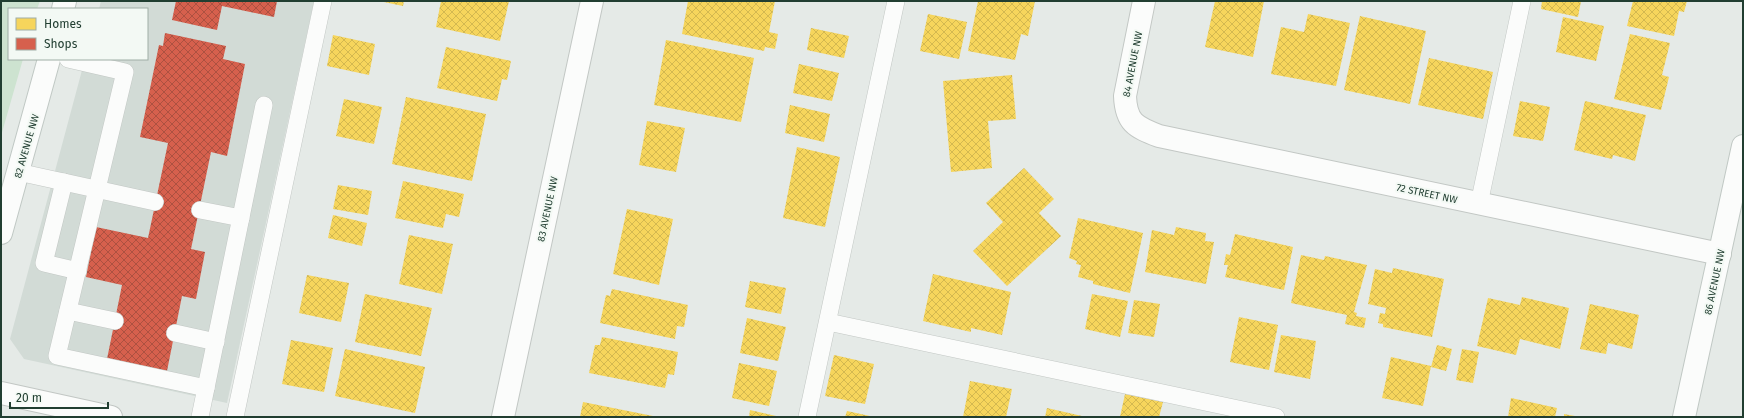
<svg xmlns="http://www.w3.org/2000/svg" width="1744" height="418" font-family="'Fira Sans',sans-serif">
	<defs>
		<pattern id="homes-cross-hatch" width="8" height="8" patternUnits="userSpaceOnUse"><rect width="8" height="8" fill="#f6d55c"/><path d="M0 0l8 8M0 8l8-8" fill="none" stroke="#d3b850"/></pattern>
		<pattern id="shops-cross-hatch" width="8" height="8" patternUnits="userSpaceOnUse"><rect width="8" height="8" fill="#d6604d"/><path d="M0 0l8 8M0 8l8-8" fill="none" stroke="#ad5141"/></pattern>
	</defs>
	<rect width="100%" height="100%" fill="#e5eae7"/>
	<polygon fill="#d2dbd6" points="101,1 314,1 227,403 24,359 10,339 85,59 147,59 147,9 99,9"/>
	<polygon fill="#cde3d0" points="1,1 40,1 37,9 9,9 9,59 23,59 1,136"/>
	<g fill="url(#homes-cross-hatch)">
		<polygon points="379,1 404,1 403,6"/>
		<polygon points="441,1 509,1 500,41 436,27"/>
		<polygon points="688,1 775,1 769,32 778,34 775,49 765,47 764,51 682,34"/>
		<polygon points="978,1 1035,1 1028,36 1021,34 1015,60 968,51"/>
		<polygon points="1215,1 1264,1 1253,57 1205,47"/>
		<polygon points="1542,1 1581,1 1578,17 1541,9"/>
		<polygon points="1633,1 1687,1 1684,12 1679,11 1674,36 1627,26"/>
		<polygon points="928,14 967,22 959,59 920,51"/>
		<polygon points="1308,14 1350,23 1336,86 1271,74 1281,27 1304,32"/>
		<polygon points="1360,16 1426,31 1410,104 1344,90"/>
		<polygon points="1563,17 1604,26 1596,61 1556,52"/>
		<polygon points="811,28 849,36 844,58 807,50"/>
		<polygon points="1630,34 1670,43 1662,75 1669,77 1661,110 1614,99"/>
		<polygon points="333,35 375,44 369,75 327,66"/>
		<polygon points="666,40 754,58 741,122 654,105"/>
		<polygon points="446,47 511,61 507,80 502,79 497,101 437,88"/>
		<polygon points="1429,58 1493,72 1483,119 1418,105"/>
		<polygon points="799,64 839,73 832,101 793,93"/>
		<polygon points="1012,75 1016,119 988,121 992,168 951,172 943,81"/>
		<polygon points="406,97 486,114 472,181 392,164"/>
		<polygon points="344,99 382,107 374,144 336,136"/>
		<polygon points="1520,101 1550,107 1543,141 1513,136"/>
		<polygon points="1585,101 1646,115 1635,161 1613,155 1612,159 1574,150"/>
		<polygon points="790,105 830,114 824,142 785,133"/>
		<polygon points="647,121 685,128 676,172 639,165"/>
		<polygon points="797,147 840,157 825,227 783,218"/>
		<polygon points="1024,168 1054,199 1039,213 1061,236 1007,286 973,251 1003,222 986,203"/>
		<polygon points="403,181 464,194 459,217 446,214 443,228 395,218"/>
		<polygon points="338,185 372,191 368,215 333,209"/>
		<polygon points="627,209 673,219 659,285 613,274"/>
		<polygon points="333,215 367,223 362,246 328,238"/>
		<polygon points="1078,218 1143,233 1130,293 1093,284 1093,281 1078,277 1081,265 1076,264 1077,261 1069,258"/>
		<polygon points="1176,227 1206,233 1205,241 1214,242 1206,284 1145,272 1152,230 1174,235"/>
		<polygon points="1235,234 1293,247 1284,290 1225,277 1228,265 1224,265 1226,254 1230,255"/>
		<polygon points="409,235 453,244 442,294 399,284"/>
		<polygon points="1301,255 1324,260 1325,256 1367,265 1354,312 1357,313 1356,316 1366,318 1364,328 1345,324 1347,315 1291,303"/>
		<polygon points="1393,268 1444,279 1432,337 1383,327 1383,324 1378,323 1380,313 1385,314 1386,308 1368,304 1375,269 1392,273"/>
		<polygon points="933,274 1011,292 1002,335 971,328 971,332 923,321"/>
		<polygon points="307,275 349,283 341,322 299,313"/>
		<polygon points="750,281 786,288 781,314 745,307"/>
		<polygon points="612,289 688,305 684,327 677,326 675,339 600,323 606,295 610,296"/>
		<polygon points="365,294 432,308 421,356 355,342"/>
		<polygon points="1092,294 1128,301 1120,337 1085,329"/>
		<polygon points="1522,297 1569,308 1560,349 1520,339 1516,355 1477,346 1488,298 1520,305"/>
		<polygon points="1134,300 1160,304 1154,337 1128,333"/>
		<polygon points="1590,304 1639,315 1632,349 1608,343 1606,354 1580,349"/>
		<polygon points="1239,317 1278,325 1269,370 1230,362"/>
		<polygon points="747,318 786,327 778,361 740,353"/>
		<polygon points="1281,335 1316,341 1310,379 1274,372"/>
		<polygon points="602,337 678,352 674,375 668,374 665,388 589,373 595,345 600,345"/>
		<polygon points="291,340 333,348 324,392 282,384"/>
		<polygon points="1437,345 1452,349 1446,371 1431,367"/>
		<polygon points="345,349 425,367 415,413 335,396"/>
		<polygon points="1462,349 1479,352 1473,383 1456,380"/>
		<polygon points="834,355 874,364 865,404 825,396"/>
		<polygon points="1391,357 1431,366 1423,406 1382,398"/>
		<polygon points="739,363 777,371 769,406 732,398"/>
		<polygon points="970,381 1012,389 1006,417 963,417"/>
		<polygon points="1125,394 1163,402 1159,417 1120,417"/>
		<polygon points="1511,398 1557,408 1555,417 1508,417"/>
		<polygon points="583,402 653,416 653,417 580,417"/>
		<polygon points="1047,408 1082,416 1082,417 1045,417"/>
		<polygon points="750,410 776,416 776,417 749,417"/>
		<polygon points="847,411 870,416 870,417 845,417"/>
		<polygon points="1564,414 1575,416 1575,417 1564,417"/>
	</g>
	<g fill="url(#shops-cross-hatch)">
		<polygon points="176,1 277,1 274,17 222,6 217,30 172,20"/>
		<polygon points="165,33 226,46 223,59 245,64 227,156 211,152 191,249 205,252 196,299 182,296 167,371 107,359 122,285 86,277 96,227 148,238 168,143 140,137 159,45 163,46"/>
	</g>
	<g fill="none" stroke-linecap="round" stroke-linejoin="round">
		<defs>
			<g id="lane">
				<polyline points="68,59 125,72 57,356 206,388"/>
				<polyline points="18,172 155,202"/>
				<polyline points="64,182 44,263 78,271"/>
				<polyline points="1479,204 1522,1"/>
				<polyline points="200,210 241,218"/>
				<polyline points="68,311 115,321"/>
				<polyline points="828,322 1276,417"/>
				<polyline points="175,333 216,342"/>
				<polyline points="200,417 264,105"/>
				<polyline points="235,417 323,1"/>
				<polyline points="807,417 896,1"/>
			</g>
			<g id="street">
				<path d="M1144,1L1125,96C1126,122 1135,127 1159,136L1720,254"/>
				<polyline points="1,393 111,417"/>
				<polyline points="503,417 592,1"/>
			</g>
			<g id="secondary">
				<polyline points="63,9 65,1"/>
				<polyline points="1,233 49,59"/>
				<polyline points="1684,417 1743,146"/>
			</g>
		</defs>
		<use href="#lane" stroke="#c2c7c4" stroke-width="18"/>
		<use href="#street" stroke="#c2c7c4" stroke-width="24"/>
		<use href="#secondary" stroke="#c0c8c4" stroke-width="24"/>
		<use href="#lane" stroke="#fbfcfb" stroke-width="17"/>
		<use href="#street" stroke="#fbfcfb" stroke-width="22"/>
		<use href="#secondary" stroke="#fbfcfb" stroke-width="22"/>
	</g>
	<g text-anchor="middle" stroke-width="4" stroke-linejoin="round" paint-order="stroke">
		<g font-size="10" fill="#213e31" stroke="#f3f9f4">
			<text transform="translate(1132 64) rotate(-79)" y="4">84 AVENUE NW</text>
			<text transform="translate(26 146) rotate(-74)" y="4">82 AVENUE NW</text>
			<text transform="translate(1427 193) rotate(12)" y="4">72 STREET NW</text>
			<text transform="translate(547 209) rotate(-78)" y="4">83 AVENUE NW</text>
			<text transform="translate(1714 282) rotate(-78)" y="4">86 AVENUE NW</text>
		</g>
	</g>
	<rect width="1744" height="418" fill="none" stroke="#213e31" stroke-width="4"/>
	<rect x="8" y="8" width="140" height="52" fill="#f3f9f4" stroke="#9faea6"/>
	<rect x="16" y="18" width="20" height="12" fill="#f6d55c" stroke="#9faea6"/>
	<text x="44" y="28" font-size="12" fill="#213e31">Homes</text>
	<rect x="16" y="38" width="20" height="12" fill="#d6604d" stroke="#9faea6"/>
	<text x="44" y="48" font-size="12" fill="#213e31">Shops</text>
	<path d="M10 402v6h98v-6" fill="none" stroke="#213e31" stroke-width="2"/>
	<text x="16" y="402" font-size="12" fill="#213e31" stroke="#f3f9f4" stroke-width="3" paint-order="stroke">20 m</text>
</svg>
